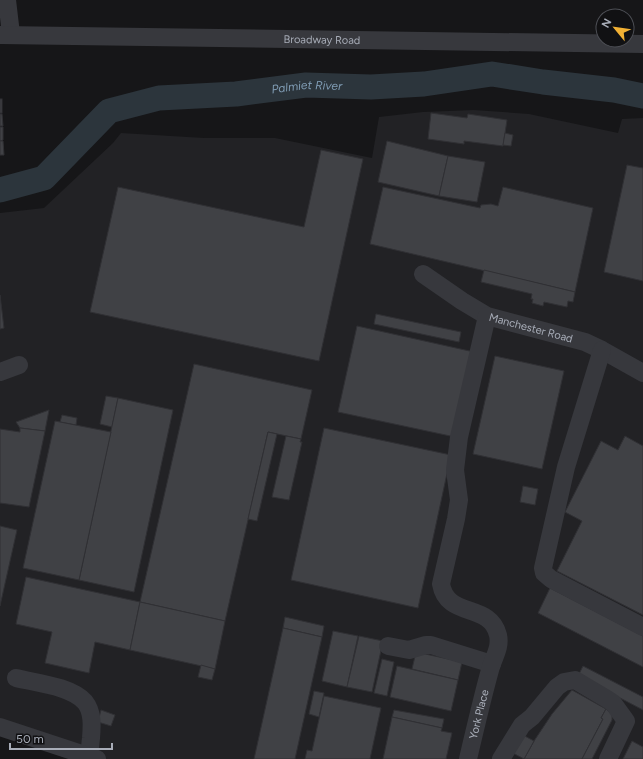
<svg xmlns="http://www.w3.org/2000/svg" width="643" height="759" font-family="Figtree,sans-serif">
	<rect width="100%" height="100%" fill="#161618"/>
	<polygon fill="#222225" points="474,110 529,114 618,133 622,119 643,118 643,759 94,759 0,728 0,213 44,208 113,143 121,133 204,138 275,138 372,158 379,117 423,112"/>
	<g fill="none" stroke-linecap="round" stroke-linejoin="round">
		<path stroke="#2c353c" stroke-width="25" id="s1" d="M0,190L44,178L109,111L159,98L236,94L306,85L371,87L424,84L492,74L543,82L614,90L643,96"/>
	</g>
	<g fill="#404145" stroke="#303034">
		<rect x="0" y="99" width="2" height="14"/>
		<polygon points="431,113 467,118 468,114 507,120 503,146 464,141 464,144 428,139"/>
		<polygon points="0,114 2,114 3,126 0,126"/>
		<polygon points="0,127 3,127 3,140 0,141"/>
		<polygon points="505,133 513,135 511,146 503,145"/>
		<polygon points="0,141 3,141 4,155 0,155"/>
		<polygon points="387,141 448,156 439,196 378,182"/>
		<polygon points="321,150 363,159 319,361 90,312 118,187 304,227"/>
		<polygon points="448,156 485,162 477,202 439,196"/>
		<polygon points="627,165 643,168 643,281 604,272"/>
		<polygon points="383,187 480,208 481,205 491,204 498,206 503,187 593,208 575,292 370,244"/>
		<polygon points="484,270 575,292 573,302 568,301 567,307 544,302 543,306 532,303 533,299 531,299 532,294 481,282"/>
		<polygon points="0,295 4,328 0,329"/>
		<polygon points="376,314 461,332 459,342 374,324"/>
		<polygon points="357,326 474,352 455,437 338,412"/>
		<polygon points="495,356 564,371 542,469 473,454"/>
		<polygon points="194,364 312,390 301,439 268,432 225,621 140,602"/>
		<polygon points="106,396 118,398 112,427 100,424"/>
		<polygon points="118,398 173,410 134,592 79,580"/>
		<polygon points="49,410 45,431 20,428 16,422"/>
		<polygon points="62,415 77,418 76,425 60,422"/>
		<polygon points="55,421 111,432 79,580 23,568"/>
		<polygon points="20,428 45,431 29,507 0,503 0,429 20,432"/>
		<polygon points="324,428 451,455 418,608 291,580"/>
		<polygon points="268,432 277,434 257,521 248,519"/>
		<polygon points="286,436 301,439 300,442 302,442 289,500 272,497"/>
		<polygon points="625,436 643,446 643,615 557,571 582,521 565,512 601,441 618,450"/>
		<polygon points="523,486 538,489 535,505 520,502"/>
		<polygon points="0,526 17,530 0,606"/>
		<polygon points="26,577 140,602 130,650 95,642 89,673 45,663 52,632 16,624"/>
		<polygon points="550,588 643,636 643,667 538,613"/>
		<polygon points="140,602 225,621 215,669 130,650"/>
		<polygon points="285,617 324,626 322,637 283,628"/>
		<polygon points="283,628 322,637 295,759 254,759"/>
		<polygon points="333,631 358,636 347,687 322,681"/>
		<polygon points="359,636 383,641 372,692 347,687"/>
		<polygon points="416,652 462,662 458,680 412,669"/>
		<polygon points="382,659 394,662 387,696 374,693"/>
		<polygon points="201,665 215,669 212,680 198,677"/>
		<polygon points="397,666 458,680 451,711 390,697"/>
		<polygon points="583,666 643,697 643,710 578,676"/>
		<polygon points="572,690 606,709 601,718 603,719 582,759 524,759 534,741 552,714"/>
		<polygon points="314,691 324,693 319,717 309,714"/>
		<polygon points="324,696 381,708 370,759 305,759 307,750 312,751"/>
		<polygon points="606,709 612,715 612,720 592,759 582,759 603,719 601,718"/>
		<polygon points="101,710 115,715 111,726 98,722"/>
		<polygon points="394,710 444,719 442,728 392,717"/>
		<polygon points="392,717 442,728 441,731 452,733 446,759 383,759"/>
		<polygon points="521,734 534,741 524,759 511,752"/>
		<polygon points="632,741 643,747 643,759 623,759"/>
	</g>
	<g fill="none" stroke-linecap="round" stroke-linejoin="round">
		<g stroke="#37383d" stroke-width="18">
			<polyline points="7,0 11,34"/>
			<path id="s2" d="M0,35L643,44"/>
			<path id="s3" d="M423,274L462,301L487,316L585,342L602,350L643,373"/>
			<polyline points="602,350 566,467 543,568 544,573 551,579 643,627"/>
			<polyline points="0,372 19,365"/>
			<polyline points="388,646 409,650 426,645 431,645 492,664"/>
			<path d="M16,678C36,683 71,686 85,702C93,712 92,726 91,738C90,745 90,752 89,759"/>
			<polyline points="0,727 97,759"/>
			<path id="s4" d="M468,759C475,729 482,699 490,670C493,658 501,648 498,635C490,602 447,619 441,584L456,519L459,500L455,470L459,437L487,316"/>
			<polyline points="501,759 522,725 532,717 557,687 564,682 575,680 607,699 613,703 626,721 608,759"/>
		</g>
	</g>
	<g text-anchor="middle" stroke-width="3" stroke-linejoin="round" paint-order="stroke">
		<g font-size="11" fill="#a8adb8" stroke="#111113">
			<text dy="4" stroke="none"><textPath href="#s2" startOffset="322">Broadway Road</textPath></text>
			<text dy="4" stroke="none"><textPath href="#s3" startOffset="122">Manchester Road</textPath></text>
			<text dy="4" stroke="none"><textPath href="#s4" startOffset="46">York Place</textPath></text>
		</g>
		<g font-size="12" font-style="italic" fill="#7f9bb3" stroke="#111113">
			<text dy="4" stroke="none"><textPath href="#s1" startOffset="339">Palmiet River</textPath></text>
		</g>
	</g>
	<g transform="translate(615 28) rotate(299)"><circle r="19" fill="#111113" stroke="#4d4f55"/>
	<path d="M0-3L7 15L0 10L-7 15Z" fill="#f2b134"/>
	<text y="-6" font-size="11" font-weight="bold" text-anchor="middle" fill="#a8adb8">N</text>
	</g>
	<path d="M10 743v6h102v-6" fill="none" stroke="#a8adb8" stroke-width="2"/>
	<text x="16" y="743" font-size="12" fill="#a8adb8" stroke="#111113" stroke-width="3" paint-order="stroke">50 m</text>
</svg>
